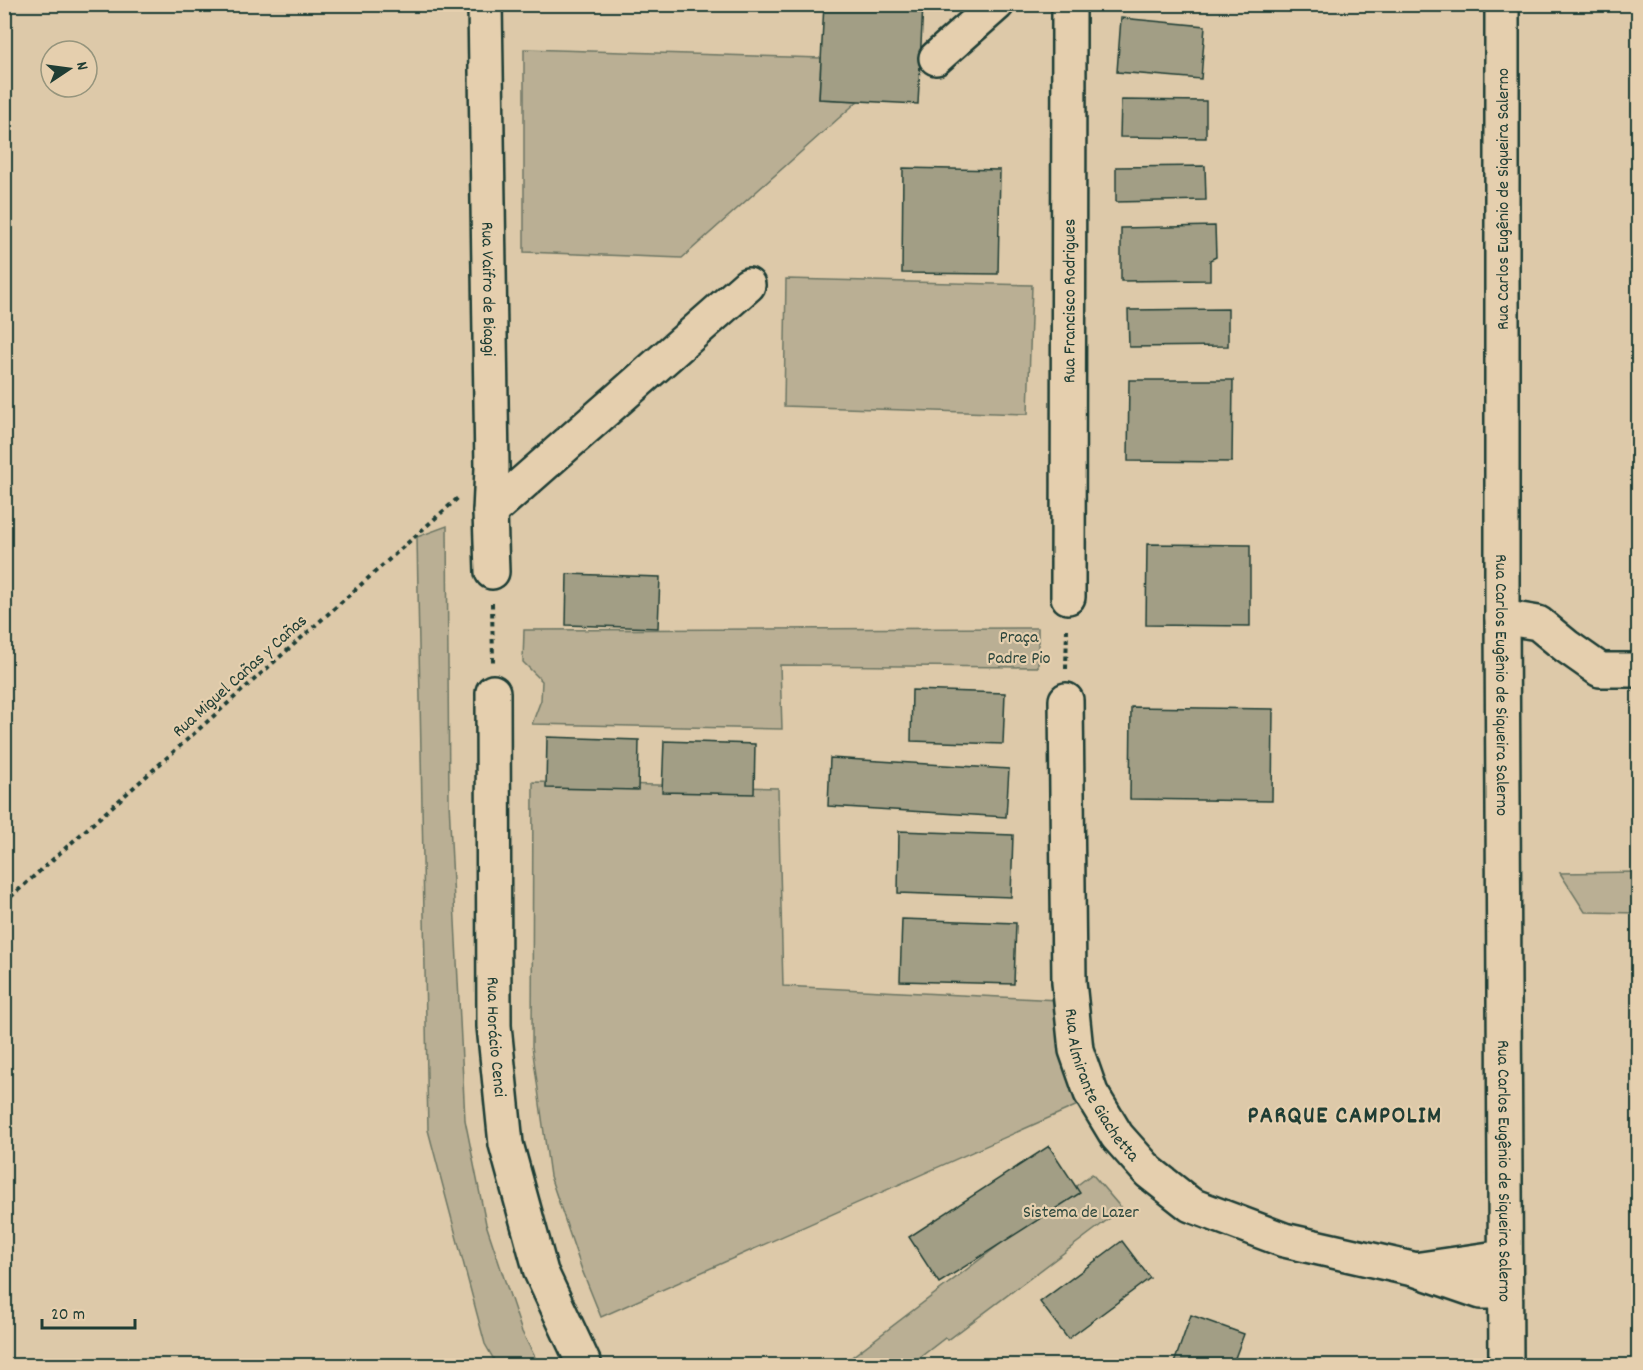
<svg xmlns="http://www.w3.org/2000/svg" width="1643" height="1370" font-family="Dekko,sans-serif">
	<rect width="100%" height="100%" fill="#ddc9a9"/>
	<filter id="ink" filterUnits="userSpaceOnUse"><feTurbulence type="fractalNoise" baseFrequency=".0167" numOctaves="2"/><feDisplacementMap in="SourceGraphic" scale="12" xChannelSelector="R" yChannelSelector="G"/><feConvolveMatrix kernelMatrix="1 2 1 2 8 2 1 2 1" color-interpolation-filters="sRGB"/></filter>
	<g filter="url(#ink)">
		<g fill="#baaf94" stroke="#6c7664" stroke-width="1.5">
			<polygon points="524,49 821,58 819,99 858,101 682,258 524,252"/>
			<polygon points="786,279 1032,285 1028,414 784,406"/>
			<polygon points="447,526 449,802 465,1120 486,1224 522,1332 539,1365 497,1365 485,1344 428,1130 417,537"/>
			<polygon points="1038,628 1038,667 780,665 782,729 532,724 541,700 542,681 523,662 524,630"/>
			<polygon points="533,782 778,788 783,986 1058,1000 1080,1104 601,1317 582,1270 550,1176 532,1046"/>
			<polygon points="1638,872 1638,913 1585,912 1560,873"/>
			<polygon points="1092,1174 1122,1209 948,1340 945,1338 910,1365 840,1366"/>
		</g>
		<g fill="#a29e85" stroke="#1f3d34" stroke-width="1.5">
			<polygon points="824,4 923,4 918,104 819,99"/>
			<polygon points="1121,18 1205,26 1201,79 1117,72"/>
			<polygon points="1121,100 1206,101 1206,138 1120,137"/>
			<polygon points="1205,166 1206,200 1116,202 1116,167"/>
			<polygon points="903,168 1000,170 998,274 902,273"/>
			<polygon points="1215,226 1216,257 1210,260 1210,280 1121,281 1121,228"/>
			<polygon points="1228,309 1228,346 1129,347 1128,310"/>
			<polygon points="1129,380 1233,380 1232,462 1128,461"/>
			<polygon points="1147,544 1250,545 1250,626 1146,625"/>
			<polygon points="567,574 660,577 658,628 566,625"/>
			<polygon points="912,690 1005,693 1003,744 911,741"/>
			<polygon points="1131,707 1273,709 1272,801 1130,799"/>
			<polygon points="547,737 639,740 638,790 546,788"/>
			<polygon points="664,741 755,744 754,794 662,792"/>
			<polygon points="830,758 1009,769 1006,817 828,806"/>
			<polygon points="899,831 1013,835 1011,897 898,893"/>
			<polygon points="902,919 1016,923 1014,984 900,981"/>
			<polygon points="1049,1146 1080,1193 939,1283 909,1237"/>
			<polygon points="1122,1241 1150,1278 1068,1339 1040,1302"/>
			<polygon points="1191,1315 1244,1334 1232,1366 1173,1366"/>
		</g>
		<g fill="none" stroke-linecap="round" stroke-linejoin="round">
			<defs>
				<g id="minor">
					<path id="s1" d="M485,4L492,468L490,512L492,572"/>
					<path id="s2" d="M1502,4V617L1506,1366"/>
					<polyline points="936,58 997,4"/>
					<polyline points="490,512 748,285"/>
					<path id="s3" d="M1068,597L1069,4"/>
					<polyline points="1502,617 1538,623 1566,646 1600,670 1638,670"/>
					<path id="s4" d="M493,692L494,1026L506,1144L541,1272L585,1366"/>
					<path id="s5" d="M1066,700L1069,982L1076,1050L1091,1093L1117,1136L1149,1172L1191,1205L1284,1240L1417,1270L1481,1292H1490L1505,1283"/>
					<polyline points="1421,1269 1490,1259 1498,1263 1505,1271"/>
				</g>
			</defs>
			<use href="#minor" stroke="#1f3d34" stroke-width="38"/>
			<g stroke="#1f3d34" stroke-width="4" stroke-dasharray="4.5 4.5" stroke-linecap="butt">
				<polyline points="492,603 493,662"/>
				<polyline points="1066,669 1067,629"/>
				<polyline points="4,903 458,498"/>
			</g>
			<use href="#minor" stroke="#e5cfae" stroke-width="33"/>
		</g>
	</g>
	<g text-anchor="middle" stroke-width="4.5" stroke-linejoin="round" paint-order="stroke">
		<g font-size="18" fill="#1f3d34" stroke="#e5cfae">
			<text transform="translate(1502 199) rotate(-90)" y="6">Rua Carlos Eugênio de Siqueira Salerno</text>
			<text dy="6" stroke="none"><textPath href="#s1" startOffset="285">Rua Vaifro de Biaggi</textPath></text>
			<text dy="6" stroke="none"><textPath href="#s3" startOffset="296">Rua Francisco Rodrigues</textPath></text>
			<text transform="translate(239 675) rotate(-42)" y="6">Rua Miguel Cañas y Cañas</text>
			<text dy="6" stroke="none"><textPath href="#s2" startOffset="681">Rua Carlos Eugênio de Siqueira Salerno</textPath></text>
			<text dy="6" stroke="none"><textPath href="#s4" startOffset="345">Rua Horácio Cenci</textPath></text>
			<text dy="6" stroke="none"><textPath href="#s5" startOffset="392">Rua Almirante Giachetta</textPath></text>
			<text dy="6" stroke="none"><textPath href="#s2" startOffset="1167">Rua Carlos Eugênio de Siqueira Salerno</textPath></text>
		</g>
		<g font-size="18" fill="#2e483e" stroke="#e5cfae">
			<text x="1019" y="642">Praça<tspan x="1019" dy="21">Padre Pio</tspan></text>
			<text x="1081" y="1217">Sistema de Lazer</text>
		</g>
		<g font-size="24" font-weight="bold" letter-spacing="1.5" fill="#1f3d34" stroke="#e5cfae">
			<text x="1345" y="1122">PARQUE CAMPOLIM</text>
		</g>
	</g>
	<rect width="1643" height="1370" fill="none" stroke="#e5cfae" stroke-width="24"/>
	<rect x="12" y="12" width="1619" height="1346" fill="none" stroke="#1f3d34" stroke-width="2" filter="url(#ink)"/>
	<g transform="translate(69 69) rotate(77)"><circle r="28" fill="#e5cfae" stroke="#96957d" stroke-width="1.5"/>
	<path d="M0-4.5L10 22L0 15L-10 22Z" fill="#1f3d34"/>
	<text y="-9" font-size="16" font-weight="bold" text-anchor="middle" fill="#1f3d34">N</text>
	</g>
	<path d="M42 1319v9h93v-9" fill="none" stroke="#1f3d34" stroke-width="3"/>
	<text x="51" y="1319" font-size="18" fill="#1f3d34" stroke="#e5cfae" stroke-width="4.5" paint-order="stroke">20 m</text>
</svg>
